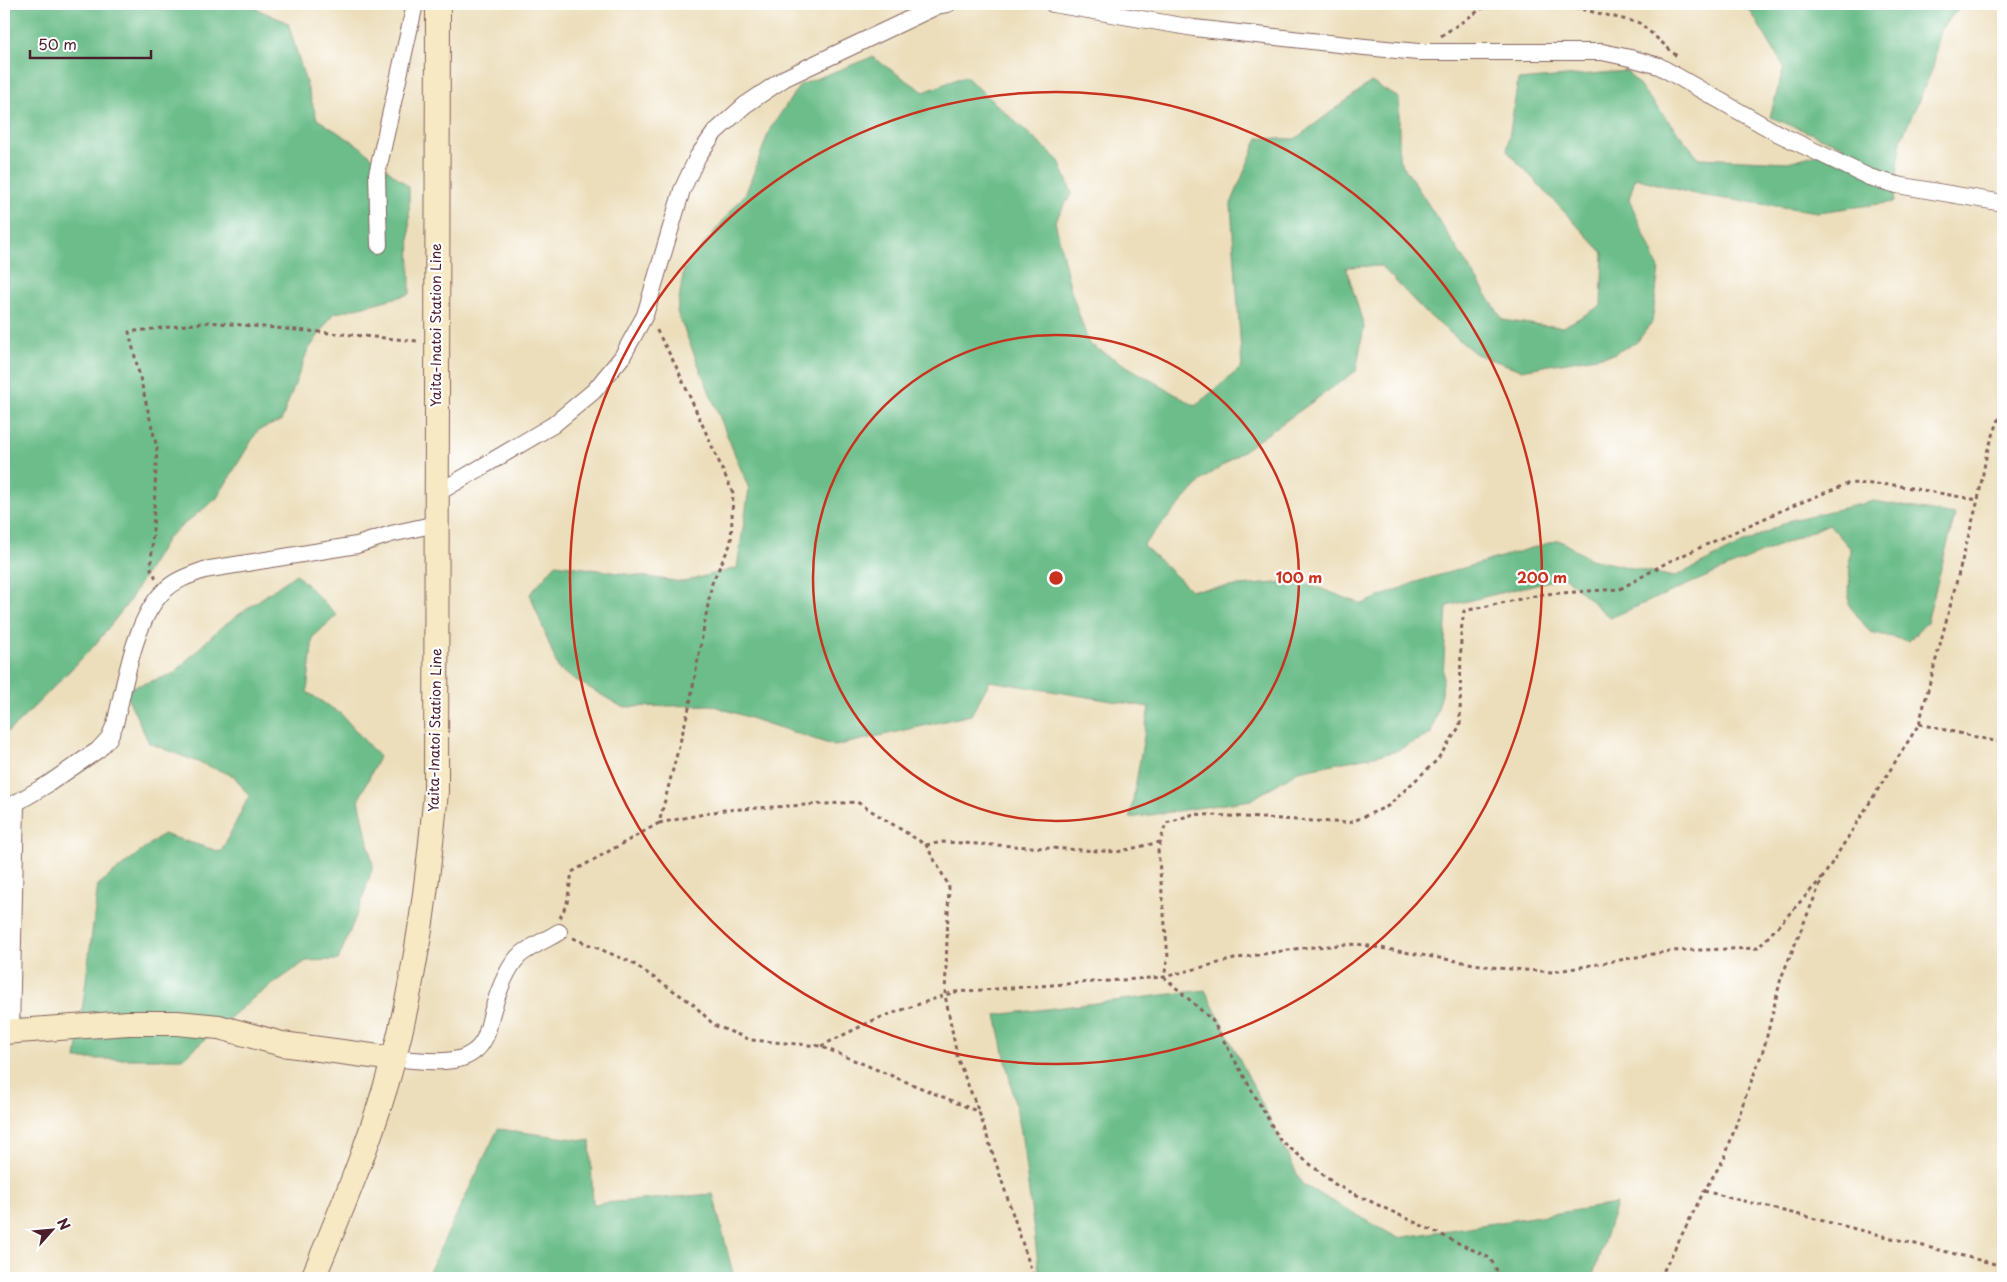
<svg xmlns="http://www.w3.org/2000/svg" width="2007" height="1282" font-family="'Playpen Sans',sans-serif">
	<rect width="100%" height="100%" fill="#fff"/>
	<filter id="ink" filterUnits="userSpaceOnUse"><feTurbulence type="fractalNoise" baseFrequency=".02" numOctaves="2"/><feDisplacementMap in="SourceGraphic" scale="10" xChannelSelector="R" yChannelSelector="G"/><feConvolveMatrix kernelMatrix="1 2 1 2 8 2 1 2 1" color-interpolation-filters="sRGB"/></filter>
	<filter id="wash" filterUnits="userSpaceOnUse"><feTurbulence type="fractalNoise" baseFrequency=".0096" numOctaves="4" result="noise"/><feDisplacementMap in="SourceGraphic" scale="20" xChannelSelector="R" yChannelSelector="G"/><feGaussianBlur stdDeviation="1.12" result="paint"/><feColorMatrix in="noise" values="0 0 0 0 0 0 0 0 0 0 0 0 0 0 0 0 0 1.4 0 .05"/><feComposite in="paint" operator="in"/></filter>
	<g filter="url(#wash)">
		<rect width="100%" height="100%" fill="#ecdebb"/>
		<g fill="#6cbd8a" stroke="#5b6e5a">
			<polygon points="4,4 246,4 288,23 317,119 359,146 409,187 410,294 333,314 307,352 281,421 258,430 217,498 168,537 128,603 94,646 20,721 4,735"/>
			<polygon points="1746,4 1962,4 1940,30 1933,68 1901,140 1894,202 1818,212 1698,195 1635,178 1629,199 1659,269 1652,322 1637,342 1613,354 1521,370 1476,354 1425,312 1381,266 1346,267 1364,327 1356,371 1202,480 1143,545 1191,590 1300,581 1362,604 1416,582 1559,540 1590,559 1674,577 1791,520 1874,501 1955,515 1927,622 1909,641 1870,632 1849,605 1850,548 1829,524 1610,618 1565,577 1447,606 1442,694 1431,734 1394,752 1298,771 1251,800 1130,818 1149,707 990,681 971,715 835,746 711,705 622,707 559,670 530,594 556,564 682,582 737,568 749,489 677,312 684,269 746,193 770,129 800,85 872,57 924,92 965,76 1059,161 1072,193 1055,221 1071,291 1089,344 1195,406 1242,367 1231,204 1258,138 1295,139 1371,82 1399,98 1399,159 1503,320 1529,324 1563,327 1601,306 1603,253 1507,151 1518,80 1627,71 1699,158 1788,162 1845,147 1770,117 1784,67"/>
			<polygon points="296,574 337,615 313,637 307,692 341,714 379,757 359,799 373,866 361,904 338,960 306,961 252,999 182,1059 76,1059 98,885 163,834 221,852 249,796 234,776 149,743 124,690 173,674 220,628"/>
			<polygon points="1205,990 1302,1184 1398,1238 1616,1204 1592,1278 1040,1278 1021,1131 996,1015"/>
			<polygon points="498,1129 590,1141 593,1204 713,1194 734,1278 426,1278"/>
		</g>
	</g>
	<g filter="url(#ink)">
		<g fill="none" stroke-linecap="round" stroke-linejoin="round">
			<defs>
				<g id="street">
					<polyline points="1053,4 1194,28 1365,47 1418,52 1602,52 1630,58 1659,66 1777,133 1869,177 1897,185 2003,203"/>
					<polyline points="379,245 377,174 415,4"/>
					<polyline points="436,494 553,425 594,391 622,357 645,315 682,190 698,156 715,132 745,105 785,78 937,6 948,4"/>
					<path d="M4,808L16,803L48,784L98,750L109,738L115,724C125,685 134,619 164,591C175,580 190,575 204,570L357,545L391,534L436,524"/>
					<polyline points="11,1031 16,803"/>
					<path d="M394,1059C416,1059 453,1067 472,1053C489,1042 488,1023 494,1006C499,990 506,971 517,958C523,950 550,938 559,932"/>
				</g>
				<g id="secondary">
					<polyline points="4,1032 128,1023 177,1023 219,1027 282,1044 394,1059"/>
					<path d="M313,1278C343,1206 374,1133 394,1057C417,969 428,881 436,791L438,4"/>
				</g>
			</defs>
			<use href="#street" stroke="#83625d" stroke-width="18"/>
			<use href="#secondary" stroke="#83625d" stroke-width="26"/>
			<g stroke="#83625d" stroke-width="3" stroke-dasharray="4 4" stroke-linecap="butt">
				<polyline points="1559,4 1640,23 1679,58"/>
				<polyline points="1441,36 1489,4"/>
				<polyline points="156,578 151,569 157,448 129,332 209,322 418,341"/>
				<polyline points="1919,724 2003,743"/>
				<polyline points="659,823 724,810 857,802 926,845 949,886 945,995 958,1060 979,1112 1034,1278"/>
				<polyline points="926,845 943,842 1117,852 1160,842"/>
				<polyline points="560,918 567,903 572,872 659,823 689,708 712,583 731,543 733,493 676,366 655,327"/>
				<polyline points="573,938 631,962 693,1004 714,1025 751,1040 820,1046 979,1112"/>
				<polyline points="821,1046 876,1019 954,992 1164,977 1238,958 1301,948 1357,944 1498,968 1553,972 1670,951 1758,948 1823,877"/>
				<polyline points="1704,1191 2003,1266"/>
				<polyline points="1501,1278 1490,1258 1336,1185 1280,1140 1212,1020 1164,977 1168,957 1158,850 1166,823 1194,814 1349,823 1388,806 1437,760 1460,726 1461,632 1464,611 1544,594 1620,589 1666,563 1785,509 1849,483 1894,485 1978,500"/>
				<polyline points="1660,1278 1704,1191 1725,1157 1745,1098 1764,1048 1781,978 1823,877 1919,724 1978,500 1987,452 2003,408"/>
			</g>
			<use href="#street" stroke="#fff" stroke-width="16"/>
			<use href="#secondary" stroke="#f6e9c3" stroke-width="24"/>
		</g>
	</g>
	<g fill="none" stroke="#c8321e" stroke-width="2.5">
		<circle cx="1056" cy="578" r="243"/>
		<circle cx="1056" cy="578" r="486"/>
	</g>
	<g text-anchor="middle" stroke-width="4.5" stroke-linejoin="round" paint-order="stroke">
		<g font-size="14" fill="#4a1f2b" stroke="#fff">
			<text transform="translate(436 325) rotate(-90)" y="5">Yaita-Inatoi Station Line</text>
			<text transform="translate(435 730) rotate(-89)" y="5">Yaita-Inatoi Station Line</text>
		</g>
	</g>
	<circle cx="1056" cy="578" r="8" fill="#c8321e" stroke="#fff" stroke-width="2.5"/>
	<g font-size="15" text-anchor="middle" font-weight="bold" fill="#c8321e" stroke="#fff" stroke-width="4.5" stroke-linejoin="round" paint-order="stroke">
		<text x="1299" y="583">100 m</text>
		<text x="1542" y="583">200 m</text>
	</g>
	<rect width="2007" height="1282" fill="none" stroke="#fff" stroke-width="20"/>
	<g transform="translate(52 1230) rotate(63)" stroke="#ffffff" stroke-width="4" paint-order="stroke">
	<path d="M0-4L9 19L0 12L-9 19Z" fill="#4a1f2b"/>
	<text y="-8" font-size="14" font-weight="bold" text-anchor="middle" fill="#4a1f2b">N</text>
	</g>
	<path d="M30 50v8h121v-8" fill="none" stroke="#4a1f2b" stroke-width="2.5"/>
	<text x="38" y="50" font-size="15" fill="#4a1f2b" stroke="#ffffff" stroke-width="4" paint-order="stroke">50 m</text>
</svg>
